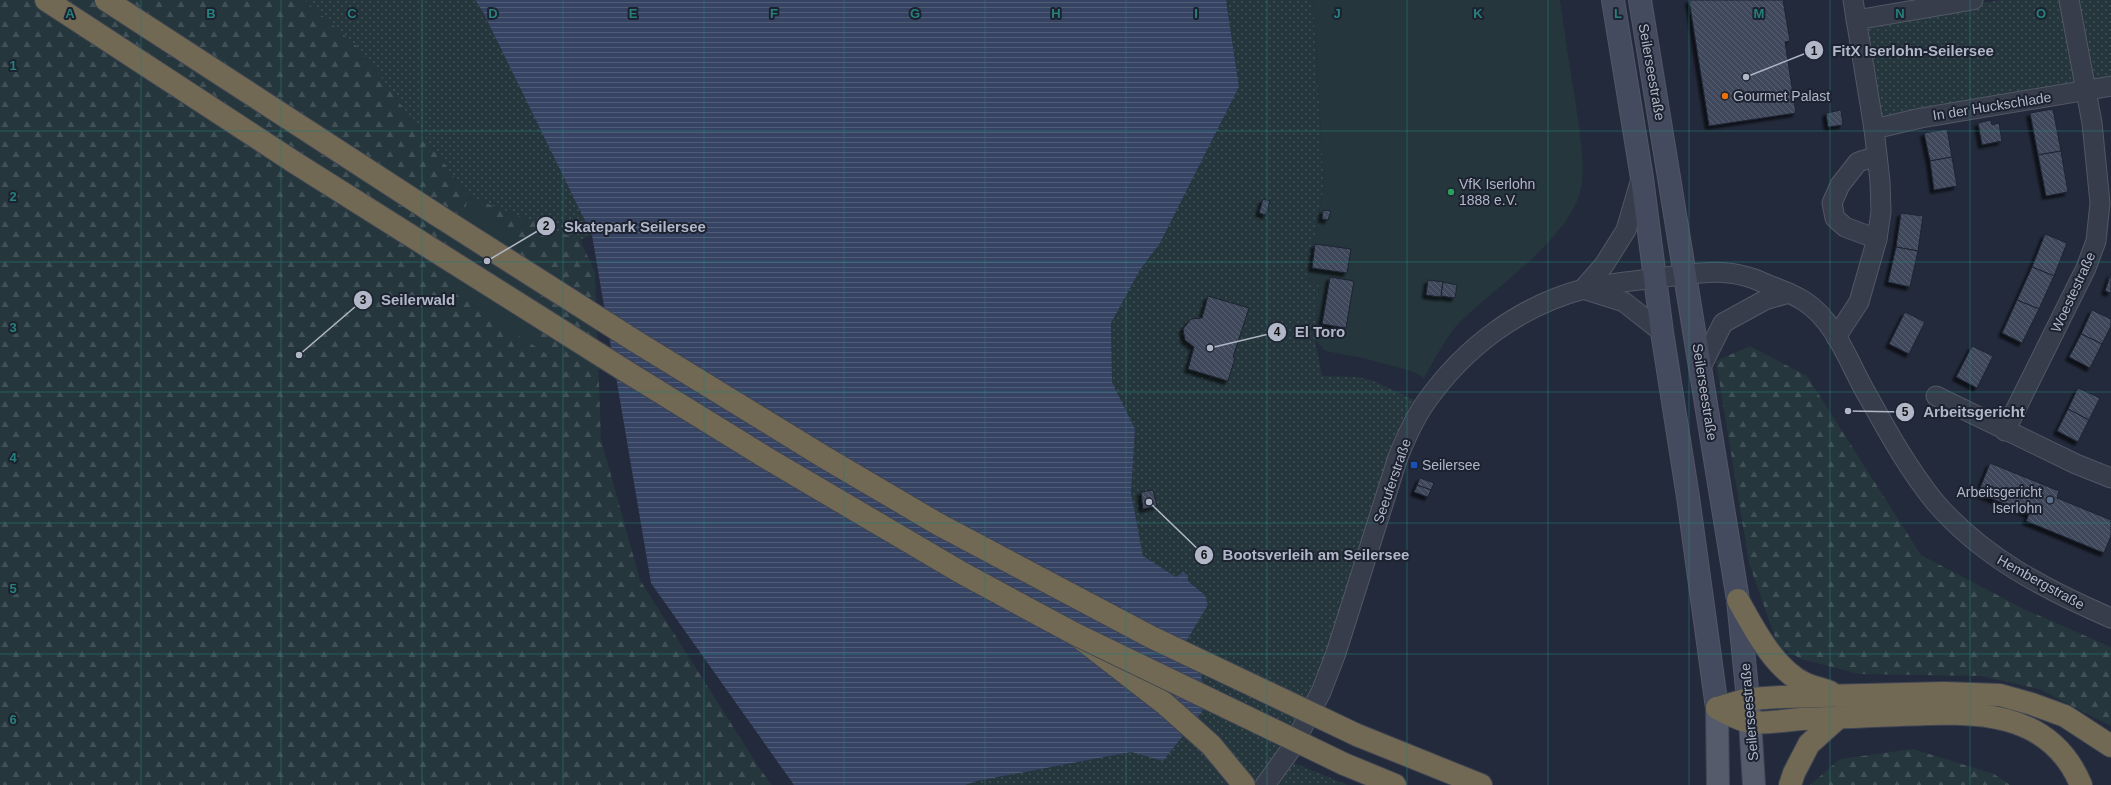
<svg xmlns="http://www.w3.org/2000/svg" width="2111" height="785" font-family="Helvetica,sans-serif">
	<defs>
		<pattern id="grass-dots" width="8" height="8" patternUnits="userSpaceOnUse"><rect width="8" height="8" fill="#25363c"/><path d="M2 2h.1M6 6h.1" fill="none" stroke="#425157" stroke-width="1.8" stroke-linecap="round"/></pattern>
		<pattern id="forest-firs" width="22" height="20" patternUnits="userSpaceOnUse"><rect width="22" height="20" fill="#25363c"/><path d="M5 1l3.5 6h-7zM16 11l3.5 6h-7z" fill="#425157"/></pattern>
		<pattern id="water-rules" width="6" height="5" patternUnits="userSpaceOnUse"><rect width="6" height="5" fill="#364362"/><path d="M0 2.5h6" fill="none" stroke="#515c77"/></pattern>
		<pattern id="building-back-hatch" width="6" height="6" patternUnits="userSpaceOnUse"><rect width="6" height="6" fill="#3f485b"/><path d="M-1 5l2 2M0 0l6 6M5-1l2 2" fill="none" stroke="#586071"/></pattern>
		<filter id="shadow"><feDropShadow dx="-3.5" dy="3.5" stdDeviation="1" flood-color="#0009"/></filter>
	</defs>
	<rect width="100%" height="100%" fill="#232a3b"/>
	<g fill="url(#grass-dots)">
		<polygon points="304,0 475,0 483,12 592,235 580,240 468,196 360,49"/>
		<polygon points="1226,0 1313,0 1324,187 1306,281 1319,283 1315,340 1322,376 1357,377 1371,380 1421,403 1335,652 1262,785 965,785 977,781 1131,752 1163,760 1184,645 1208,605 1205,595 1188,580 1176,577 1143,557 1131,493 1135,429 1112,382 1111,323 1139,272 1160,243 1239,87"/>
		<polygon points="2001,0 2111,0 2111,83 1877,123 1860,22"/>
		<polygon points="1289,761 1348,785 1271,785"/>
	</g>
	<g fill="url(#forest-firs)">
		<polygon points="0,0 304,0 360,49 468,196 580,240 595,272 601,439 640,580 760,769 772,785 0,785"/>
		<polygon points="1750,346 1807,376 1921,555 2024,609 2111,647 2111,726 2039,689 1981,676 1859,674 1801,659 1778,646 1749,563 1716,361"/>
		<polygon points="1913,749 1994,774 2010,785 1810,785 1840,759"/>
	</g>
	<g fill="#25363c">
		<path d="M1313,0H1560C1565,35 1570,70 1576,105C1579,130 1585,158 1582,183C1576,234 1497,286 1462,320C1448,333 1434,361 1424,378L1411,371L1363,358L1325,351L1315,340L1319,283L1306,281L1324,187Z"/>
		<polygon points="468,196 510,233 545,353 449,289"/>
	</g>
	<polygon fill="url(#water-rules)" points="475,0 1226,0 1239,87 1160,243 1140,270 1111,323 1112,382 1135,429 1131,493 1143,556 1176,577 1183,572 1188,575 1188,581 1205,595 1208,605 1184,645 1201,673 1204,709 1163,761 1131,752 977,781 965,785 794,785 651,583 592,235 483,12"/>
	<g fill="url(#building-back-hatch)" stroke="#1e2432" filter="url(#shadow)">
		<polygon points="1689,0 1783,0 1790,41 1785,42 1796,113 1709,126"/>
		<polygon points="2053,109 2061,151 2038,155 2030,113"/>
		<polygon points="1841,110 1843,125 1828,127 1826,113"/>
		<polygon points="1991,120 1992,125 1999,123 2002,141 1982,145 1978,123"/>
		<polygon points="1947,129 1952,157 1930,161 1924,133"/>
		<polygon points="2061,151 2068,192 2046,196 2038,155"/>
		<polygon points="1952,157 1957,186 1934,190 1930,161"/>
		<polygon points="1263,199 1270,201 1266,215 1259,213"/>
		<polygon points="1323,210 1331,211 1328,220 1322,219"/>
		<polygon points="1901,213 1923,216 1918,251 1896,247"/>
		<polygon points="2045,234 2067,243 2054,276 2032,267"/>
		<polygon points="1315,244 1351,249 1347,273 1312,268"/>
		<polygon points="1896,247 1918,251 1910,287 1888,282"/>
		<polygon points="2032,267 2054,276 2039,309 2017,300"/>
		<polygon points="2111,273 2111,293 2105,291"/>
		<polygon points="1330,277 1354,281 1346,328 1322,324"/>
		<polygon points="1428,280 1443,282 1441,297 1426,295"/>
		<polygon points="1443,282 1457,285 1455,298 1441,296"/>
		<polygon points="1208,296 1249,308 1233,357 1235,358 1228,381 1188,369 1194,347 1185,340 1183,329 1191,319 1202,318"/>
		<polygon points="2017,300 2039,309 2022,343 2002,333"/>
		<polygon points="2092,310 2111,319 2111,326 2102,344 2081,334"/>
		<polygon points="1905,312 1925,322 1909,354 1889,344"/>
		<polygon points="2081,334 2102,344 2090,368 2069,357"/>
		<polygon points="1972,346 1993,356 1977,388 1956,377"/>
		<polygon points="2078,388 2100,398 2089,420 2068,409"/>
		<polygon points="2068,409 2089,420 2078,442 2057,431"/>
		<polygon points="1990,463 2059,491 2057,498 2111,520 2111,536 2104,553 2026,521 2029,514 1978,493"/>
		<polygon points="1420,478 1434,483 1431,490 1417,485"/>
		<polygon points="1417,485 1431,490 1428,497 1414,492"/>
		<polygon points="1153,490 1157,506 1143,509 1141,492"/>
	</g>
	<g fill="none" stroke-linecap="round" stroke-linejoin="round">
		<defs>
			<g id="minor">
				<polyline points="1856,20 1973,0"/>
				<polyline points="1874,129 1921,118 2111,86"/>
				<polyline points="1877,239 1845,227 1835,218 1832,203 1840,185 1858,162 1877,156"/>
				<polyline points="1583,289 1604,265 1626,230 1641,179"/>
				<polyline points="1586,290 1624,302 1662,332"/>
				<polyline points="1836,337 1859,302 1877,239 1881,212 1880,181 1874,129 1853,0"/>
				<polyline points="1701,367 1723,323 1765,300 1789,293"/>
				<polyline points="1936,396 2076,464 2111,478"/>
				<polyline points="2005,431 2086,268 2096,241 2100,203 2092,123 2069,0"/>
				<path d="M1265,785L1291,749L1321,692L1336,653L1398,457C1406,438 1414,419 1426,402C1464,348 1519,306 1584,289C1608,283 1634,281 1658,278C1688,274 1719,268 1748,277C1757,279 1765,284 1774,287C1784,291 1795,295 1804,301C1837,322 1850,367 1869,398C1889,434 1909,470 1935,502C1982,557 2046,590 2111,618"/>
			</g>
			<g id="secondary">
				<polyline points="1613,0 1642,178 1662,332 1688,497 1717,708"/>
				<polyline points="1640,0 1738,600 1748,699"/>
			</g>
			<g id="primary">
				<polyline points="1749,704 1754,785"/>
				<polyline points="1717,708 1718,785"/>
			</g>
			<g id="motorway">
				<polyline points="46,0 297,164 624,370 770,460 962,573 1075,634 1165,704 1211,745 1244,785"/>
				<polyline points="106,0 437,215"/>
				<path d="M1738,600C1754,629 1775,670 1806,684C1814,687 1822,689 1830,692"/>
				<polyline points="1717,708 1748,699 1781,697 1944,693 2000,695 2032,704 2065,716 2111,746"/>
				<path d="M1717,708C1727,713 1740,721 1751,722C1765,724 1787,720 1802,719C1835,718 1867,716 1900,715C1970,712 2049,707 2081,785"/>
				<polyline points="1357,735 1481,785"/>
				<polyline points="1344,764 1395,785"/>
				<polyline points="1790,785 1794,773 1809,744 1839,717"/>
			</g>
		</defs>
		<use href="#minor" stroke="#525766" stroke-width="21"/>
		<use href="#secondary" stroke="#525766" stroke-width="24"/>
		<use href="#primary" stroke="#404654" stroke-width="24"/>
		<use href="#motorway" stroke="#3f4453" stroke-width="24"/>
		<use href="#minor" stroke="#373d4b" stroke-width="19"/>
		<use href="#secondary" stroke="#454b5e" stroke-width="22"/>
		<use href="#primary" stroke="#555b6b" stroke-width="22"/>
		<use href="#motorway" stroke="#716954" stroke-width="22"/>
		<defs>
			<g id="motorway-bridge">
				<polyline points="437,215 635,341 824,457 938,524 1151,637 1357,735"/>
				<polyline points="1075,634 1344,764"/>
			</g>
		</defs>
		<use href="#motorway-bridge" stroke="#3f4453" stroke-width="24" stroke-linecap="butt"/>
		<use href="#motorway-bridge" stroke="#716954" stroke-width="22"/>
	</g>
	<path fill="none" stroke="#27807b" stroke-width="1" stroke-opacity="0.55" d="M141,0V785M281,0V785M422,0V785M563,0V785M704,0V785M844,0V785M985,0V785M1126,0V785M1267,0V785M1407,0V785M1548,0V785M1689,0V785M1830,0V785M1970,0V785M0,131H2111M0,262H2111M0,392H2111M0,523H2111M0,654H2111"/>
	<circle fill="#e8710a" stroke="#1c2230" stroke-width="1.5" cx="1725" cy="96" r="4"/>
	<circle fill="#2e9e5b" stroke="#1c2230" stroke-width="1.5" cx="1451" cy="192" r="4"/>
	<rect fill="#1a4fb4" stroke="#1c2230" stroke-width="1.5" x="1410" y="461" width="8" height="8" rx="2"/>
	<circle fill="#5c6f8a" stroke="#1c2230" stroke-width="1.5" cx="2050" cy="500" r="4"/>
	<g text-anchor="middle" stroke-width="4" stroke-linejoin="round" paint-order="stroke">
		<g font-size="14" fill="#b2b7c7" stroke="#1c2230">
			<text transform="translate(1652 72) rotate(80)" y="5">Seilerseestraße</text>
			<text transform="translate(1992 106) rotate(-9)" y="5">In der Huckschlade</text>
			<text transform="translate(2073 292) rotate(-65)" y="5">Woestestraße</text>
			<text transform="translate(1705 392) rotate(81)" y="5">Seilerseestraße</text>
			<text transform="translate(1392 481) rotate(-71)" y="5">Seeuferstraße</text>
			<text transform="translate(2041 582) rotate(29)" y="5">Hembergstraße</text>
			<text transform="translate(1749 712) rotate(-95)" y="5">Seilerseestraße</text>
		</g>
		<g font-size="14" fill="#b2b7c7" stroke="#1c2230" text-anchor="start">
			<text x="1733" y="101">Gourmet Palast</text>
			<text x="1459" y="189">VfK Iserlohn<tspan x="1459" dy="16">1888 e.V.</tspan></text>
			<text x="1422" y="470">Seilersee</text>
			<text x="2042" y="497" text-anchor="end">Arbeitsgericht<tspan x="2042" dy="16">Iserlohn</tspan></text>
		</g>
	</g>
	<g font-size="13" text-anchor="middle" font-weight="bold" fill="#27807b" stroke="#1c2230" stroke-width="4" stroke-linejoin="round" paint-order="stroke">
		<text x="70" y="18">A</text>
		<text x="211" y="18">B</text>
		<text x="352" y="18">C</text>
		<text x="493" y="18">D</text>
		<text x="633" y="18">E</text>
		<text x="774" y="18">F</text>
		<text x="915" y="18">G</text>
		<text x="1056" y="18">H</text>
		<text x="1196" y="18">I</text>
		<text x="1337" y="18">J</text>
		<text x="1478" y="18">K</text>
		<text x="1618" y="18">L</text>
		<text x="1759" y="18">M</text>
		<text x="1900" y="18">N</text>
		<text x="2041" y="18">O</text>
		<text x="13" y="70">1</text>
		<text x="13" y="201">2</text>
		<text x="13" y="332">3</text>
		<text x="13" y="462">4</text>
		<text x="13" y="593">5</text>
		<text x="13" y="724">6</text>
	</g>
	<path fill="none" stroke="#b2b7c7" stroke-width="1.5" d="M1746 77L1814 50M487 261L546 226M299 355L363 300M1210 348L1277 332M1848 411L1905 412M1149 502L1204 555"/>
	<g fill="#b2b7c7" stroke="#1c2230" stroke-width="1.5">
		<circle cx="1746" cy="77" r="4"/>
		<circle cx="487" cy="261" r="4"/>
		<circle cx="299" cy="355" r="4"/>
		<circle cx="1210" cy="348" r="4"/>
		<circle cx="1848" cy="411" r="4"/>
		<circle cx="1149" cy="502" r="4"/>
		<circle cx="1814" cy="50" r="10"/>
		<circle cx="546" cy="226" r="10"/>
		<circle cx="363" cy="300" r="10"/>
		<circle cx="1277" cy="332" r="10"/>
		<circle cx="1905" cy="412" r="10"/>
		<circle cx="1204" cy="555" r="10"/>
	</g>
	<g font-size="12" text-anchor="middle" font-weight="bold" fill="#111">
		<text x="1814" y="55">1</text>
		<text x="546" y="230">2</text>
		<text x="363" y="304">3</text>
		<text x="1277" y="336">4</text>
		<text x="1905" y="416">5</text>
		<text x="1204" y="559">6</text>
	</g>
	<g font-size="15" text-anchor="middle" font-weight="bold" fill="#b2b7c7" stroke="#1c2230" stroke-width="4" stroke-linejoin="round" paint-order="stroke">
		<text x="1913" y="56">FitX Iserlohn-Seilersee</text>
		<text x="635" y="232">Skatepark Seilersee</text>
		<text x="418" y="305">Seilerwald</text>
		<text x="1320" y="337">El Toro</text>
		<text x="1974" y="417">Arbeitsgericht</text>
		<text x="1316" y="560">Bootsverleih am Seilersee</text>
	</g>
</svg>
